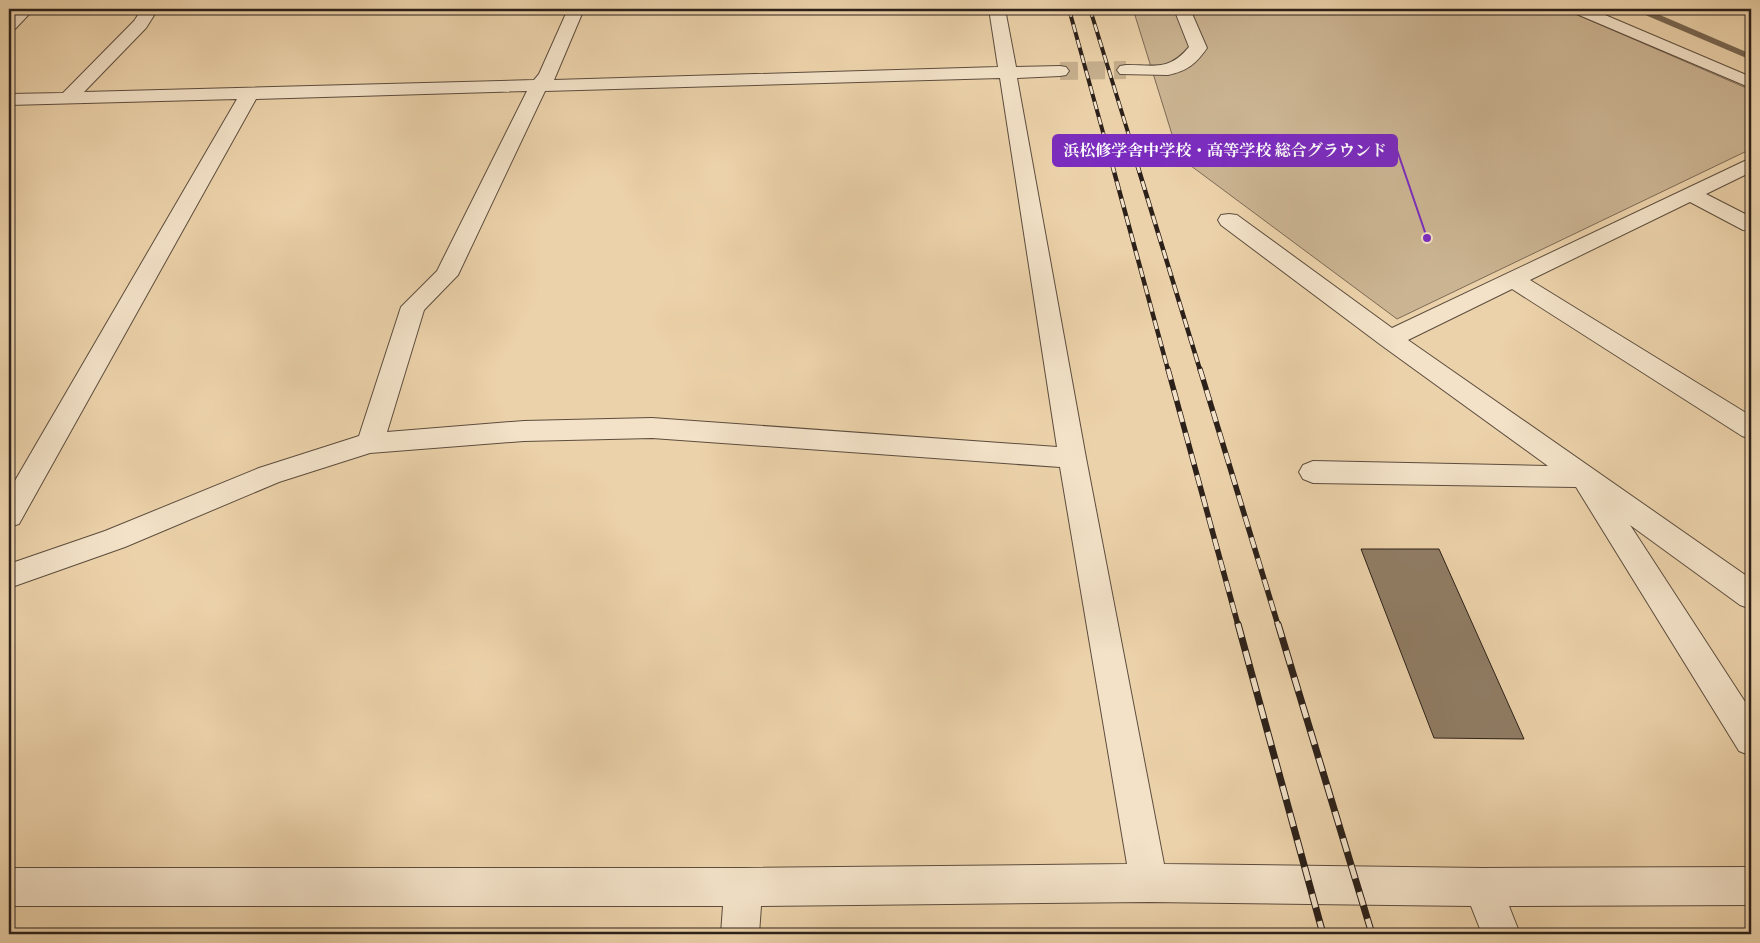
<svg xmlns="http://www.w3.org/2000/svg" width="1760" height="943" font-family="'Gentium Book Plus','Noto Serif JP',serif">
	<rect width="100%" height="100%" fill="#ecd2aa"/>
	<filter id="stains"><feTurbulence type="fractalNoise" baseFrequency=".004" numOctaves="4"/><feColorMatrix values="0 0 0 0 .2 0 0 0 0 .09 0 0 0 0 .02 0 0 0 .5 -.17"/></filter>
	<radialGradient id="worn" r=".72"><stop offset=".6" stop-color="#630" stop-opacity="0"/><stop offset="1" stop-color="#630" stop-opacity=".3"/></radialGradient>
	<polygon fill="#cbb492" stroke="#7c6a56" points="1133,9 1564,9 1751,90 1751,149 1397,319 1179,157"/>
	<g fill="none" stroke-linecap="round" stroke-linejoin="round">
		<polygon fill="#786753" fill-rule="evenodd" points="1635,9 1646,9 1751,54 1751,60 1636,11"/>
	</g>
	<polygon fill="#907d65" stroke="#2c211a" points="1361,549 1439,549 1524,739 1434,738"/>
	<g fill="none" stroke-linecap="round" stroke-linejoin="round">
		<polyline stroke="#c6af8d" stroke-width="18" stroke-dasharray="18 9" stroke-linecap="butt" points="1060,71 1126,70"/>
		<defs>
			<g id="minor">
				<polygon points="17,9 34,9 15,29 9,30 9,16"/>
				<path d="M142,9H158L146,28L84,92L534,80L539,74L568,9H584L554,80L998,67L989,9H1005L1016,67L1060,66L1066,67L1069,71L1066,75L1060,76L1017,78L1086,458L1164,864L1482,868L1751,867V905L1509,906L1520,934H1482L1471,906L1149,902L761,906L759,934H721L723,906H9V868H743L1127,864L1060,467L652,438L524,441L370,453L279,482L125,547L9,588V564L105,531L259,468L359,436L401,307L437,271L527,91L256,99L19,524L9,527V491L237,99L9,105V94L63,93L134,21ZM1000,78L1057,447L652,418L524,421L387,432L424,310L458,275L545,91Z"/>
				<path d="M1174,9H1190L1207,48C1196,64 1187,71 1168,75L1120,74L1117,70L1120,66L1126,65C1155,65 1169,71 1189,47Z"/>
				<polygon points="1570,9 1591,9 1751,77 1751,88 1572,12"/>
				<polygon points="1751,158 1751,172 1706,194 1751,217 1751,231 1743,230 1690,202 1530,280 1751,416 1751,439 1742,436 1512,289 1408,340 1751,579 1751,609 1740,605 1630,525 1751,711 1751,756 1739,751 1576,487 1313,483 1303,479 1299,472 1303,465 1313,461 1548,466 1381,345 1221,225 1218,220 1221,215 1229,214 1237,215 1392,328"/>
			</g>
		</defs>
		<use href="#minor" stroke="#5c4d3e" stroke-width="2"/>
		<use href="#minor" fill="#f3e2c8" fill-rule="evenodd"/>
		<defs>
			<g id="rail-far3">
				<polyline points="1069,9 1112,165"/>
				<polyline points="1090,9 1138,165"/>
			</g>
			<g id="rail-far2">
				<polyline points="1112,164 1168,370"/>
				<polyline points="1137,164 1200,370"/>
			</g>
			<g id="rail-far1">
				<polyline points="1168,369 1238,625"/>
				<polyline points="1200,369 1278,625"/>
			</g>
			<g id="rail">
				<polyline points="1238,624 1323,934"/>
				<polyline points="1278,624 1372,934"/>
			</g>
		</defs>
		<use href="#rail-far3" stroke="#2c211a" stroke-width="4"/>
		<use href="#rail-far2" stroke="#2c211a" stroke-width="4.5"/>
		<use href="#rail-far1" stroke="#2c211a" stroke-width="5.5"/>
		<use href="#rail" stroke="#2c211a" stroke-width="7"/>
		<use href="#rail-far3" stroke="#f3e2c8" stroke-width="2.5" stroke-dasharray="8" stroke-linecap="butt"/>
		<use href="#rail-far2" stroke="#f3e2c8" stroke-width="3" stroke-dasharray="9" stroke-linecap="butt"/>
		<use href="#rail-far1" stroke="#f3e2c8" stroke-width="4" stroke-dasharray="11" stroke-linecap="butt"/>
		<use href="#rail" stroke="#f3e2c8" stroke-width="5" stroke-dasharray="14" stroke-linecap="butt"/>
	</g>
	<path fill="none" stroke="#7b2cbf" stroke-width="2" d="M1427 238L1397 150"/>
	<circle fill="#7b2cbf" stroke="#f3e2c8" stroke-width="2" cx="1427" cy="238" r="5"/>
	<rect fill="#7b2cbf" stroke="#7b2cbf" stroke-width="2" x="1053" y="135" width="344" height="31" rx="5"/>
	<g font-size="16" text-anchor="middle" font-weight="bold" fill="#fff">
		<text x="1225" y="156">浜松修学舎中学校・高等学校 総合グラウンド</text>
	</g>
	<rect width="1760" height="943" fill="none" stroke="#ecd2aa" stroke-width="30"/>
	<rect x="10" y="10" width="1740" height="923" fill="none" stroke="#2c211a" stroke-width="2.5"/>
	<rect x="15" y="15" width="1730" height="913" fill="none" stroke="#2c211a"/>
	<rect width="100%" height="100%" filter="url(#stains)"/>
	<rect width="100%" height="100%" fill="url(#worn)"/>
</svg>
